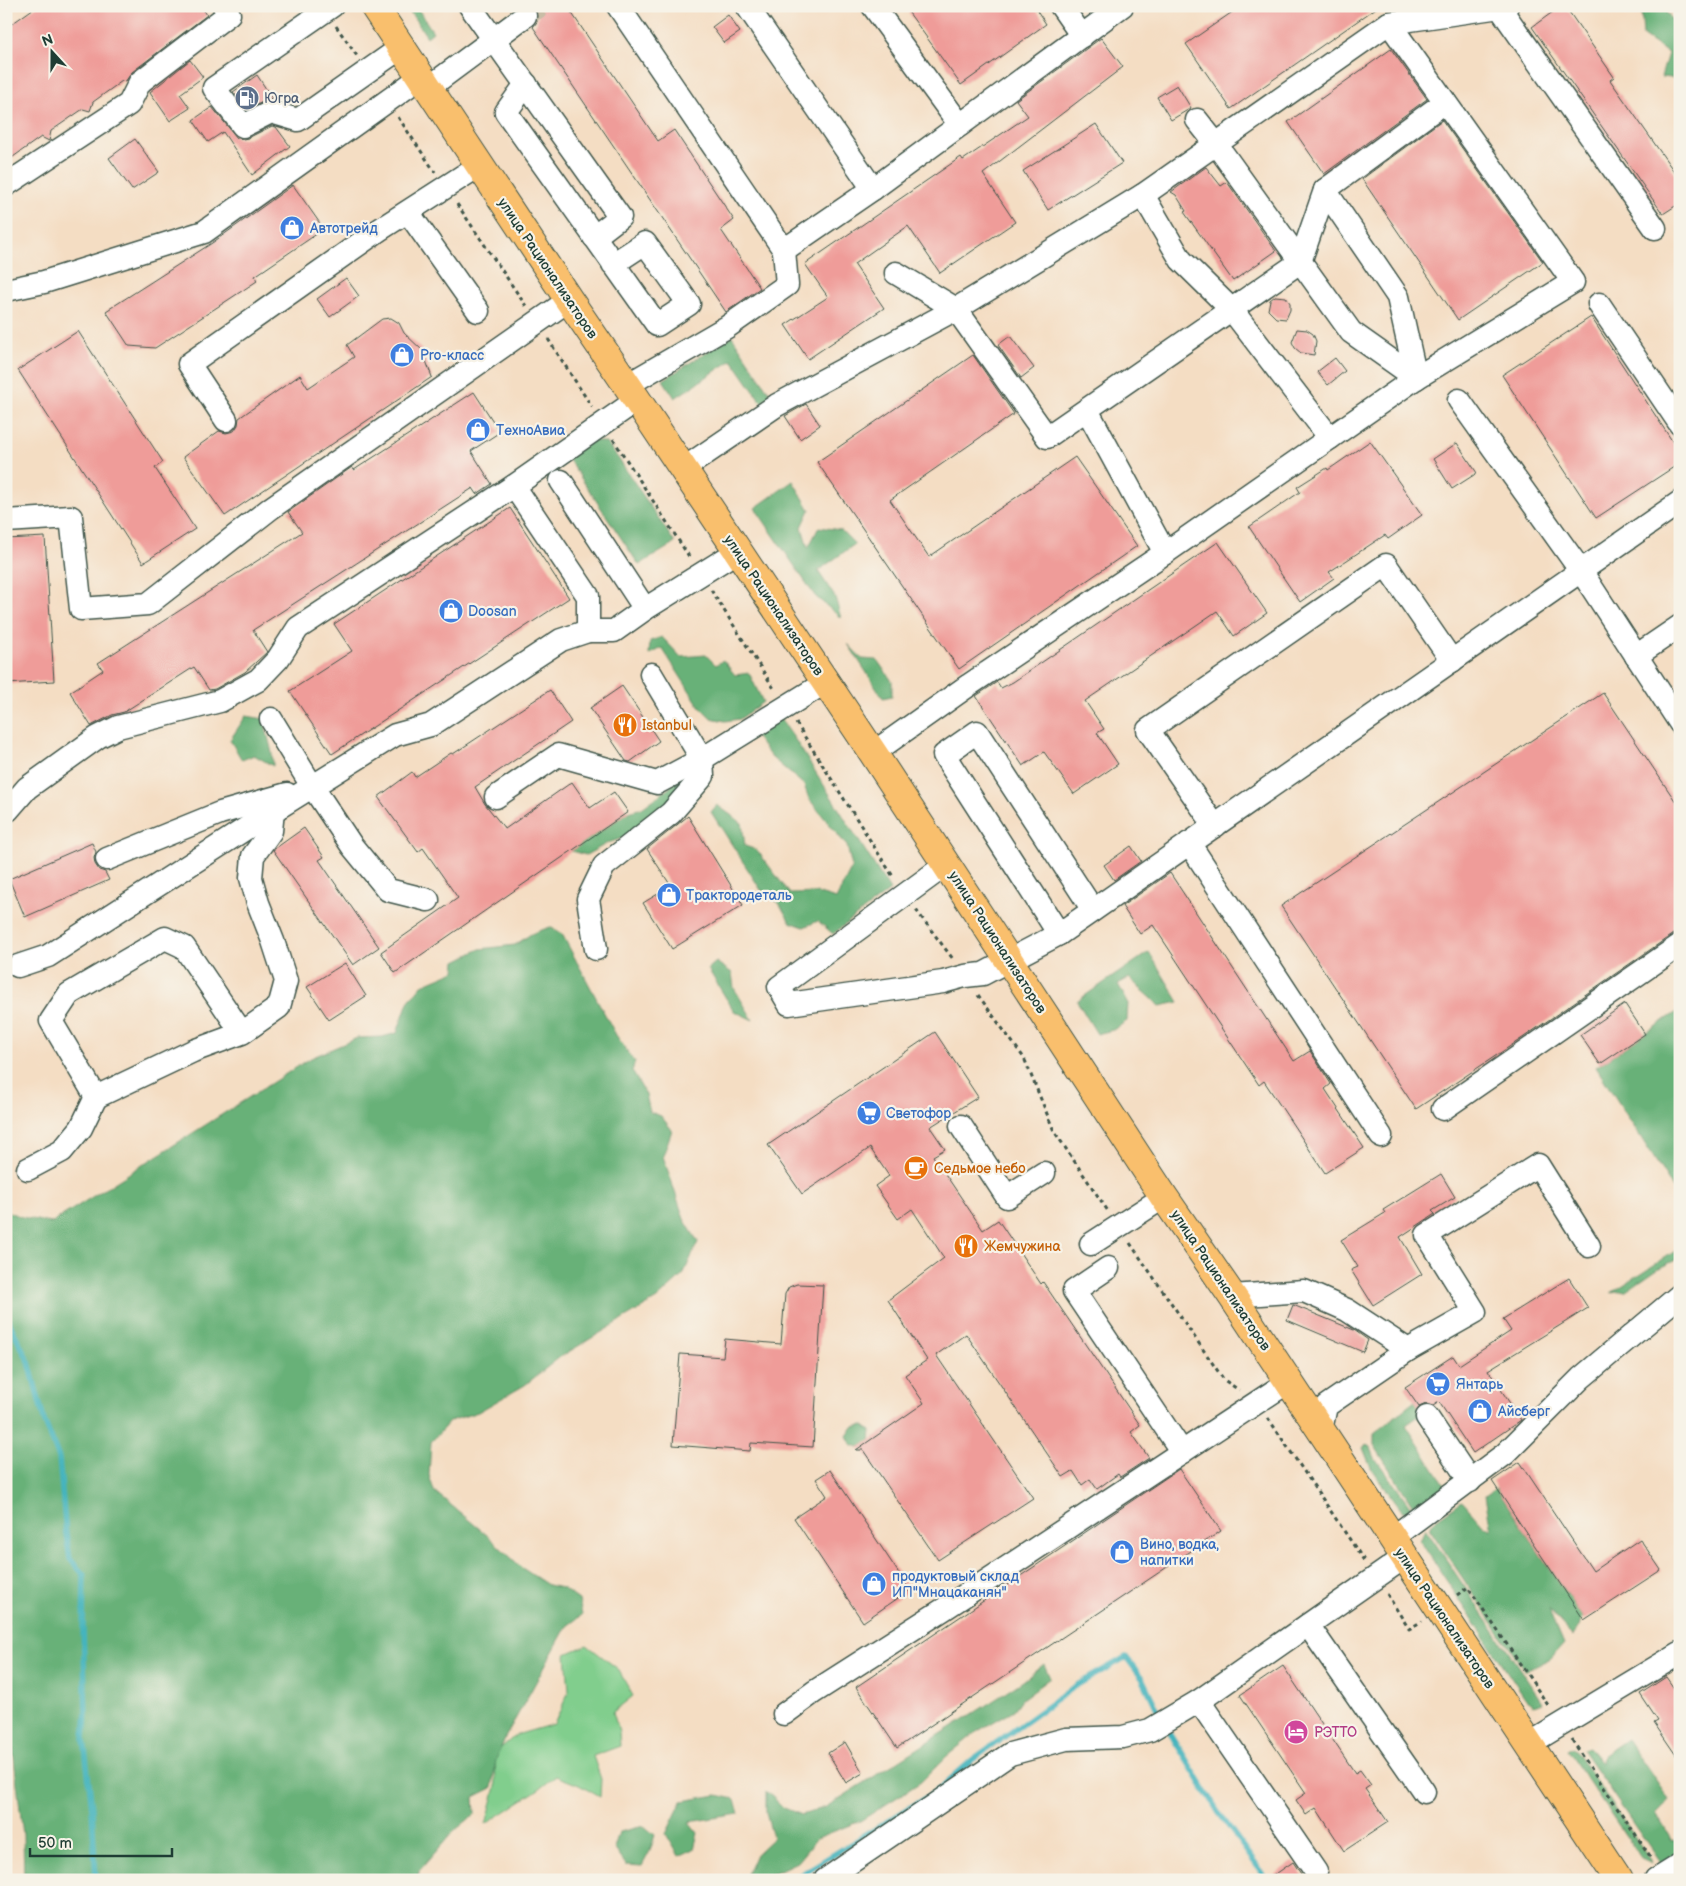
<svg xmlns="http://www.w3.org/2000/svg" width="1686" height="1886" font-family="'Balsamiq Sans',sans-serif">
	<rect width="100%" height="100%" fill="#f7f3e8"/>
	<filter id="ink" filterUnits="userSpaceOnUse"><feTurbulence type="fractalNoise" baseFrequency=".02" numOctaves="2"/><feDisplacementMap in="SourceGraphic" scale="10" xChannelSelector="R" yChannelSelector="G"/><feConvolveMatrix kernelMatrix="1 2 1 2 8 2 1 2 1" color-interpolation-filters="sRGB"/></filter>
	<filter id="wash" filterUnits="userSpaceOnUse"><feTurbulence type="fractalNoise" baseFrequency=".0096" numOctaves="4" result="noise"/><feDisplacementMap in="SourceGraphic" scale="20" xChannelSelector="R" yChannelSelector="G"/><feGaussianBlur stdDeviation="1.12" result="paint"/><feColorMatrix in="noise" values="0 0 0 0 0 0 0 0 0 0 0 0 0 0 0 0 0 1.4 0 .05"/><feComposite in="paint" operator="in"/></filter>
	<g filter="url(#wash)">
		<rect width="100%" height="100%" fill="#f4ddc3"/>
		<polygon fill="#81ce8d" stroke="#508660" points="587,1645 618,1669 633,1696 613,1712 619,1732 620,1746 593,1756 601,1779 600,1797 579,1785 556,1776 539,1789 486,1824 496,1787 495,1753 516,1735 554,1724 569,1691 566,1654"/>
		<g fill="#68b178" stroke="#447756">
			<polygon points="406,6 416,6 433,32 427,37"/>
			<polygon points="1641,6 1662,6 1680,31 1680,79 1661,77 1668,53 1643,36"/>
			<polygon points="732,336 771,395 762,403 732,360 675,398 663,380"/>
			<polygon points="593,440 606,443 618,458 675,543 639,565 567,457"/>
			<polygon points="793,481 810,510 802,527 808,548 819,527 841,530 855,544 818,571 835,597 841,618 815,596 755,508"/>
			<polygon points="662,637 681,657 706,655 716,665 723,660 735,675 749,673 763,702 740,719 725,721 711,718 700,707 662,648 649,655 650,641"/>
			<polygon points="848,644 862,659 877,660 892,681 892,696 883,698"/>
			<path d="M246,716L265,719C266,737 273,747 273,766L254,755L242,760L230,740Z"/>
			<polygon points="780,718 796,741 890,890 833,934 818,921 804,927 790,922 779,903 761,890 711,812 717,805 742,823 745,846 757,850 790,894 816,893 836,899 852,867 847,846 809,799 804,785 771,757 754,735"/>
			<polygon points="677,779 704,786 620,839 608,843 586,855 571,851 628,812 642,808 668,789"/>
			<polygon points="550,927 562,934 616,1035 635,1062 632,1071 646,1095 650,1112 661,1116 672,1130 663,1156 684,1219 698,1242 683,1275 657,1299 560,1357 525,1385 478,1412 450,1421 431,1442 429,1475 434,1491 487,1535 522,1568 548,1585 562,1588 579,1600 582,1615 567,1626 506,1736 496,1759 492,1788 474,1797 475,1814 453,1832 419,1871 418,1880 24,1880 23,1835 6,1690 9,1594 6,1558 6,1211 22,1217 51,1223 311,1058 357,1038 382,1037 397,1033 408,1002 422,985 455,971 456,961 480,949 515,945 531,934"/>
			<polygon points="1149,952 1179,1002 1160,1006 1129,978 1118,984 1128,1003 1127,1021 1113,1030 1097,1034 1077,1001"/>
			<polygon points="716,962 732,973 734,988 753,1020 734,1011 708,969"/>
			<polygon points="1680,1010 1680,1199 1596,1067"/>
			<polygon points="1680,1248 1680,1258 1659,1268 1626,1291 1611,1293"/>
			<polygon points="1415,1401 1423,1413 1406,1425 1447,1489 1415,1509 1374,1445 1374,1433"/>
			<polygon points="863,1425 871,1431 870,1441 860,1447 852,1445 847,1436 853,1427"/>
			<polygon points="1366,1444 1371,1448 1375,1458 1413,1510 1402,1511 1372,1470 1363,1448"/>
			<polygon points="1496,1488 1582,1617 1579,1627 1573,1635 1549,1609 1564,1644 1551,1658 1525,1671 1429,1528 1436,1519 1462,1501 1483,1525 1491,1530 1485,1496"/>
			<polygon points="1425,1528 1542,1702 1534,1705 1526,1699 1420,1541"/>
			<polygon points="1044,1664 1050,1678 1022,1699 1014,1710 978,1731 947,1756 921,1782 860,1821 817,1838 797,1862 765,1877 747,1874 756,1854 773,1838 766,1813 766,1791 784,1808 802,1815 826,1807 999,1697 1023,1681"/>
			<polygon points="1627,1739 1669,1800 1656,1814 1672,1840 1680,1837 1680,1855 1669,1861 1660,1863 1582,1749 1588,1747 1601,1763 1602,1756"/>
			<polygon points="1573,1747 1652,1863 1641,1858 1567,1750"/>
			<polygon points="717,1795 735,1799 739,1814 689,1822 698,1833 694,1849 679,1856 666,1834 682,1801"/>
			<polygon points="644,1826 655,1835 650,1851 642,1866 626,1865 614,1848 619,1832"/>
		</g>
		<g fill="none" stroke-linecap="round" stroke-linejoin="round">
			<g stroke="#44b4bd" stroke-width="5.5">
				<polyline points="6,1316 29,1362 44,1420 59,1458 66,1534 70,1559 84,1575 83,1630 86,1713 84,1739 92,1809 96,1880"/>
				<polyline points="1165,1725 1219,1813 1267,1880"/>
				<polyline points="792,1880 938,1790 972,1760 1077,1685 1126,1657 1142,1678 1161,1717"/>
			</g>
		</g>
		<g id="blocks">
			<g fill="#ef9c99">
				<polygon points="37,6 201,6 207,15 132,72 125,82 122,81 93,102 90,111 83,109 51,131 49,141 41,137 6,162 6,28"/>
				<polygon points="533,6 567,6 658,141 674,130 734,220 721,230 760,288 726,312 533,27 537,22 538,15"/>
				<polygon points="904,6 1034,6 1046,24 961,85"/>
				<polygon points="1241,6 1379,6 1231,109 1186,44"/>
				<polygon points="1561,6 1565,6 1614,77 1610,80 1680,180 1680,203 1663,214 1532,27"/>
				<polygon points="728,15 740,32 724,43 712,27"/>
				<polygon points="1101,38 1123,67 983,174 1015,222 940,273 908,226 854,264 884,308 808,359 785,325 828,297 805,264 961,157 963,160 1028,116 1016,100"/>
				<polygon points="1391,49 1427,99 1324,174 1288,122"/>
				<polygon points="190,60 203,77 180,94 190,108 170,121 150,92"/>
				<polygon points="257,75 272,98 247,109 233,92"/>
				<polygon points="1177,85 1191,108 1171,120 1157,97"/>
				<polygon points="212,107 237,138 243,139 248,138 272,126 276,127 290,146 252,175 223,132 208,142 193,120"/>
				<polygon points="1442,120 1543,262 1458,320 1362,179"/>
				<polygon points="1096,124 1122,163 1048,210 1023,171"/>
				<polygon points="135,139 159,172 132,190 109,158"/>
				<polygon points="1206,167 1221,186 1227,182 1276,251 1233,281 1184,212 1186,211 1176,195 1171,192"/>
				<polygon points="293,185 324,229 255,276 257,281 155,348 129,346 106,311 212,243"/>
				<polygon points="346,278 359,296 330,317 317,299"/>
				<polygon points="1275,296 1286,297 1290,303 1290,310 1286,319 1276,318 1268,310 1270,300"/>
				<polygon points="1591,317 1680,453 1680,463 1596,518 1502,375"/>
				<polygon points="391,318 399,323 404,333 422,350 432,377 225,516 183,457 219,431 226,433 234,431 238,425 239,418 300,375 308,388 354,357 347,345 382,319"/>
				<polygon points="1297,329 1307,330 1313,334 1316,341 1314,355 1301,353 1295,348 1292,342"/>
				<polygon points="78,331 163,462 155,468 195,529 143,563 18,370"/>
				<polygon points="1010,336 1034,368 1021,378 998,345"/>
				<polygon points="973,355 1014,414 890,500 929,557 1075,457 1137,546 959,669 817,462"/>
				<polygon points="1335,358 1345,371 1328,385 1317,372"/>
				<polygon points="474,392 500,432 471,451 492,484 477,494 473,488 253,630 267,652 245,672 215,689 209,690 194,667 124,712 112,715 91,726 70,692 103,670 98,663 302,532 288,512 352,467 354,470"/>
				<polygon points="806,404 820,425 800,439 785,416"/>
				<polygon points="1370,441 1422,515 1388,539 1385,535 1329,572 1334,578 1300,602 1249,527 1300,492 1297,487 1327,468 1328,470"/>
				<polygon points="1457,443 1477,473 1452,489 1433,459"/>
				<polygon points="510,508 569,598 332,754 290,691 352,651 334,624"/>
				<polygon points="45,537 54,681 6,684 6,539"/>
				<polygon points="1218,542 1267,613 1234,636 1217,611 1085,701 1104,729 1097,733 1118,764 1074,794 1044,752 1023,766 976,696 997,682 1001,688 1013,682"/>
				<polygon points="622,686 659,741 630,762 626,761 590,708"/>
				<polygon points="550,690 571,722 475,787 485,804 505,829 572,782 590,808 614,792 628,812 395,973 381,952 458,898 423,848 418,852 378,797 412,772 415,777 451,753 453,754"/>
				<polygon points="1603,693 1680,808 1680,932 1673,934 1524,1037 1416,1109 1281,906"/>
				<polygon points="688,816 743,905 672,949 643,903 671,886 647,849"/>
				<polygon points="304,828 324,857 319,860 379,947 353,965 273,850"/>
				<polygon points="92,843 96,852 94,858 95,864 99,870 105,872 109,880 25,917 9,879"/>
				<polygon points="1131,846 1141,861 1114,880 1104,865"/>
				<polygon points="1170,873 1294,1061 1310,1051 1331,1084 1325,1089 1364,1148 1325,1173 1264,1081 1259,1085 1153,925 1140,934 1122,906"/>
				<polygon points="345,963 366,996 329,1020 307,987"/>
				<polygon points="1625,1004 1645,1034 1600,1064 1580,1035"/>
				<polygon points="935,1032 978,1097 930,1127 945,1149 933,1156 983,1230 998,1220 1041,1284 1043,1282 1140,1425 1131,1432 1149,1458 1120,1477 1118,1474 1097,1489 1090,1479 1082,1485 1073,1471 1063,1477 966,1334 936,1355 1033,1498 938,1560 863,1450 856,1450 924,1403 905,1375 927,1360 888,1300 944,1258 912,1209 898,1219 875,1186 889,1176 870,1148 802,1194 768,1145"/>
				<polygon points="1441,1174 1455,1197 1432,1211 1435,1214 1400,1237 1422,1274 1373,1305 1351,1270 1358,1267 1341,1240 1385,1213 1383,1210"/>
				<polygon points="1569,1278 1588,1308 1488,1370 1521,1420 1473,1453 1439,1402 1433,1406 1426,1404 1419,1407 1405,1387 1453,1356 1459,1365 1511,1331 1503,1319"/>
				<polygon points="797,1284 823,1285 813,1447 751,1443 750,1451 673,1445 680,1354 723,1357 725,1339 781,1344 785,1294 789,1287"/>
				<polygon points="1293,1305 1354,1330 1368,1340 1363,1352 1287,1320"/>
				<polygon points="1520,1462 1593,1571 1640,1539 1661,1570 1584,1620 1492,1481"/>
				<polygon points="1179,1469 1221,1531 897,1748 856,1687"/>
				<polygon points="830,1470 910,1590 863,1622 794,1518 827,1496 816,1479"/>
				<polygon points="1283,1666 1355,1773 1360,1770 1371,1785 1365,1789 1388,1822 1344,1851 1316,1808 1306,1815 1296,1800 1306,1793 1240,1695"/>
				<polygon points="1666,1677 1680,1697 1680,1761 1654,1723 1658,1721 1640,1694"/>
				<polygon points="845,1742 863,1773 846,1783 828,1753"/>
				<polygon points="1293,1862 1305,1880 1267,1880"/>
			</g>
		</g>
	</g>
	<g filter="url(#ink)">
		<use href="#blocks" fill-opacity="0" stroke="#3f5549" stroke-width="1"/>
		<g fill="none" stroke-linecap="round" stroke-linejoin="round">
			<polyline stroke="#c9bda6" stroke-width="22" stroke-dasharray="22 11" stroke-linecap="butt" points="525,16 540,6"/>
			<defs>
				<g id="minor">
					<polyline points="332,6 214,88 243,126 271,112 298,120 402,47"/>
					<polyline points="470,6 620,217 594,237"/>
					<polyline points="618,6 784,250 787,285 727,327 627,385"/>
					<polyline points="747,6 873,189"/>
					<polyline points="873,6 960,125"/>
					<polyline points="1061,6 1082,36"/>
					<polyline points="1500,8 1655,228"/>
					<polyline points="526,84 506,112 657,325 689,304 645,243 613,264"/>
					<polyline points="428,88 525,16"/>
					<polyline points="1197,120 1216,144 1351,332 1416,378"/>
					<polyline points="6,185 129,104 140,82 229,14 224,6"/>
					<polyline points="1325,190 1398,297 1416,378"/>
					<polyline points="1143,195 1181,260 1232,310 1330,438"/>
					<polyline points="408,212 478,311"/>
					<polyline points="784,250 873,189 1122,6"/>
					<polyline points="896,273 956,309 1047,437 1300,262 1325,190 1445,102"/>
					<polyline points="6,290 44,282 204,232 421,77"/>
					<polyline points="1599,304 1680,424"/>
					<polyline points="1459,400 1581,571 1680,723"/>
					<polyline points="1087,410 1165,553"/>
					<polyline points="226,420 189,364 379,230 480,165"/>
					<polyline points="683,469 777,405 956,309 1143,195 1389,23 1507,6"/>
					<polyline points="561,481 645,609"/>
					<polyline points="514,486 588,596 588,631"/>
					<polyline points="6,521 71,517 81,609 148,604 271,508 569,300"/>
					<polyline points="1636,656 1680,626"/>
					<polyline points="271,719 312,786 352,846 388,890 428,900"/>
					<polyline points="873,753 969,685 1165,553 1416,378 1573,282 1389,23"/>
					<polyline points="496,797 558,755 657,783 702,759 826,682"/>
					<polyline points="8,810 27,788 98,737 118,727 220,701 258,680 278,659 298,628 514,486 637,400"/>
					<polyline points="1215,826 1148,730 1386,565 1452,661"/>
					<polyline points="1189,843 1381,1136"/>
					<polyline points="107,859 220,813 287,794"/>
					<polyline points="947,864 779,987 789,1004 943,982 965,976 983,974 1059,934 1680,502"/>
					<polyline points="1059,934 944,755 977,732 1093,910"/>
					<polyline points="596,949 588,899 604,866 671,813 703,776 702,759 651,674"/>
					<polyline points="18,966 48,956 273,811 395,735 431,725 561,640 588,631 614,631 645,609 738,551"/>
					<polyline points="242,1033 184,947 165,938 69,994 51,1021 96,1097 193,1051 242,1033 279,1007 286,981 273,941 258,903 251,878 253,856 271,831 273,811"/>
					<polyline points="1443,1109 1680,945"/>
					<polyline points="961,1126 1007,1197 1044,1173"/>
					<polyline points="28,1169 62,1151 81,1128 96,1097"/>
					<polyline points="1091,1244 1164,1197"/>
					<polyline points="1108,1268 1074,1291 1182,1452"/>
					<polyline points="1232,1296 1304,1291 1347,1310 1408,1350 1326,1406 1321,1430"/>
					<polyline points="1408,1350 1475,1312 1427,1235 1538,1165 1589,1246"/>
					<polyline points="1427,1417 1470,1481"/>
					<polyline points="1392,1538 1505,1454 1581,1378 1680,1295"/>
					<polyline points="1308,1625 1424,1792"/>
					<polyline points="1199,1701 1316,1872"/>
					<polyline points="784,1714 814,1692 944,1609 1288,1382"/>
					<polyline points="1529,1744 1680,1653"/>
					<polyline points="825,1880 1010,1754 1066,1739 1123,1737 1150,1730 1199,1701 1405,1557"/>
					<polyline points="1656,1880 1680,1865"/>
				</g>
				<polyline id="major" points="374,6 569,300 627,385 873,753 1164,1197 1232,1296 1619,1880"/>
			</defs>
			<use href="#minor" stroke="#3f5549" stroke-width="25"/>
			<use href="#major" stroke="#3f5549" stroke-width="30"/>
			<g stroke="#3f5549" stroke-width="3" stroke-dasharray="4 4" stroke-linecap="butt">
				<polyline points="336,26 357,56"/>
				<polyline points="398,117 435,172"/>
				<polyline points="457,204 526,306"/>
				<polyline points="548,339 592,407"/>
				<polyline points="613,439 690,558"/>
				<polyline points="711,590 775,690"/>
				<polyline points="796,723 894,878"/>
				<polyline points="916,910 953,959"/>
				<polyline points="978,995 1024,1058 1054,1131 1108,1211"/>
				<polyline points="1130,1243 1224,1380 1239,1390"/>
				<polyline points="1268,1418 1365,1562"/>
				<polyline points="1387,1594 1409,1629 1422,1621"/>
				<polyline points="1457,1595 1468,1587 1550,1708"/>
				<polyline points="1572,1740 1652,1859"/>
			</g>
			<use href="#minor" stroke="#fff" stroke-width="22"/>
			<use href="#major" stroke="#f9bf6d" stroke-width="28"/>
		</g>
	</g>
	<defs>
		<symbol id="fuel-disc" viewBox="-11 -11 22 22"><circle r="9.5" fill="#5c6f8a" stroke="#f7f3e8"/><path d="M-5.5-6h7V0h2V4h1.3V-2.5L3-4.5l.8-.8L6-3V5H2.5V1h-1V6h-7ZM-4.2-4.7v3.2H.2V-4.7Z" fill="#fff"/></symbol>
		<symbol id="shop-disc" viewBox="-11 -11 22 22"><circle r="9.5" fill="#3f7fe0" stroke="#f7f3e8"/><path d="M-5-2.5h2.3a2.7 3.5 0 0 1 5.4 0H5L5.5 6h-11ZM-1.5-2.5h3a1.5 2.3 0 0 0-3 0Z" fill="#fff"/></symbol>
		<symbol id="restaurant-disc" viewBox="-11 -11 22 22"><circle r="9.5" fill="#e8710a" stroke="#f7f3e8"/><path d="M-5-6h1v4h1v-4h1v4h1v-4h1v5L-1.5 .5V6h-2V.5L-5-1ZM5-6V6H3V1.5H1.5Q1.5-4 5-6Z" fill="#fff"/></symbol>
		<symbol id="supermarket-disc" viewBox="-11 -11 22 22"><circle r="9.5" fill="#3f7fe0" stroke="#f7f3e8"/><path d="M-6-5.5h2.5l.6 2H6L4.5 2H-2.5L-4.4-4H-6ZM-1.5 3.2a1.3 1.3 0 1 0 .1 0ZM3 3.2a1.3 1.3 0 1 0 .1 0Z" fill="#fff"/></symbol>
		<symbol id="cafe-disc" viewBox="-11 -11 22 22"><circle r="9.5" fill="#e8710a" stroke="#f7f3e8"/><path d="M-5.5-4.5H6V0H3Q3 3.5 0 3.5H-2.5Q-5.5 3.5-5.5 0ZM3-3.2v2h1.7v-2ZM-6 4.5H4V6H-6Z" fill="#fff"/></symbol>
		<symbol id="hotel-disc" viewBox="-11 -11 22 22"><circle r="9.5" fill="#d1479c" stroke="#f7f3e8"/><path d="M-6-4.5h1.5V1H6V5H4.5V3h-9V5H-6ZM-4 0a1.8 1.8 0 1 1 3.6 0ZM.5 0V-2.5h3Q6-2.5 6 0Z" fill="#fff"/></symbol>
	</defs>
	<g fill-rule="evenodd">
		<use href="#fuel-disc" x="233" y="84" width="28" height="28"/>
		<use href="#shop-disc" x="278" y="214" width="28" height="28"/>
		<use href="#shop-disc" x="388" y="341" width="28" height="28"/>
		<use href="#shop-disc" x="464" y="416" width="28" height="28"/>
		<use href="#shop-disc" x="437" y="597" width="28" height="28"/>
		<use href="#restaurant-disc" x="611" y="711" width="28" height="28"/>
		<use href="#shop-disc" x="655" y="881" width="28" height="28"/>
		<use href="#supermarket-disc" x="855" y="1099" width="28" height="28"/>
		<use href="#cafe-disc" x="902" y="1154" width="28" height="28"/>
		<use href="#restaurant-disc" x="952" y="1232" width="28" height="28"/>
		<use href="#supermarket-disc" x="1424" y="1370" width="28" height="28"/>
		<use href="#shop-disc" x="1466" y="1397" width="28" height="28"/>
		<use href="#shop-disc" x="1108" y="1538" width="28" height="28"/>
		<use href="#shop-disc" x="860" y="1570" width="28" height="28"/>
		<use href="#hotel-disc" x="1282" y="1718" width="28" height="28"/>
	</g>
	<g text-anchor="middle" stroke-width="4.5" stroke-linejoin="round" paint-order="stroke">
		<g font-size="14" fill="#4e5e75" stroke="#f7f3e8" text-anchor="start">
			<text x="264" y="103">Югра</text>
		</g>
		<g font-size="14" fill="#366cbe" stroke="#f7f3e8" text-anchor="start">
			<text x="310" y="233">Автотрейд</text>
			<text x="420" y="360">Pro-класс</text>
			<text x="496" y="435">ТехноАвиа</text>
			<text x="468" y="616">Doosan</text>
			<text x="686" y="900">Трактородеталь</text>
			<text x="886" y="1118">Светофор</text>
			<text x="1456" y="1389">Янтарь</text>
			<text x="1498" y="1416">Айсберг</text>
			<text x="1140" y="1549">Вино, водка,<tspan x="1140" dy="16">напитки</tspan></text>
			<text x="892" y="1581">продуктовый склад<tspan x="892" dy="16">ИП"Мнацаканян"</tspan></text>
		</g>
		<g font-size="14" fill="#1f3d34" stroke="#f7f3e8">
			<text transform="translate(548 268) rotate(56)" y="5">улица Рационализаторов</text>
			<text transform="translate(774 605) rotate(56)" y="5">улица Рационализаторов</text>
			<text transform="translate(998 942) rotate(57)" y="5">улица Рационализаторов</text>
			<text transform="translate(1221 1280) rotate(56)" y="5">улица Рационализаторов</text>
			<text transform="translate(1445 1618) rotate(56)" y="5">улица Рационализаторов</text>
		</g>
		<g font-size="14" fill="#c56008" stroke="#f7f3e8" text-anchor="start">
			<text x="642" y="730">Istanbul</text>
			<text x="934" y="1173">Седьмое небо</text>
			<text x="984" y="1251">Жемчужина</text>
		</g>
		<g font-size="14" fill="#b23c85" stroke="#f7f3e8" text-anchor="start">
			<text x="1314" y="1737">РЭТТО</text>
		</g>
	</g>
	<rect width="1686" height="1886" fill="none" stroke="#f7f3e8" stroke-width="25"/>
	<g transform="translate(52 52) rotate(339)" stroke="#f7f3e8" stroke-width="4" paint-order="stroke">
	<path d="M0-4L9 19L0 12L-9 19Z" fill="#1f3d34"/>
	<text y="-8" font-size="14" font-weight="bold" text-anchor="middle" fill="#1f3d34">N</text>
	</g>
	<path d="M30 1848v8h142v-8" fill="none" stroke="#1f3d34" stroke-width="2.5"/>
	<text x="38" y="1848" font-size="15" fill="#1f3d34" stroke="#f7f3e8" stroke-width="4" paint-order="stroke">50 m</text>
</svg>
